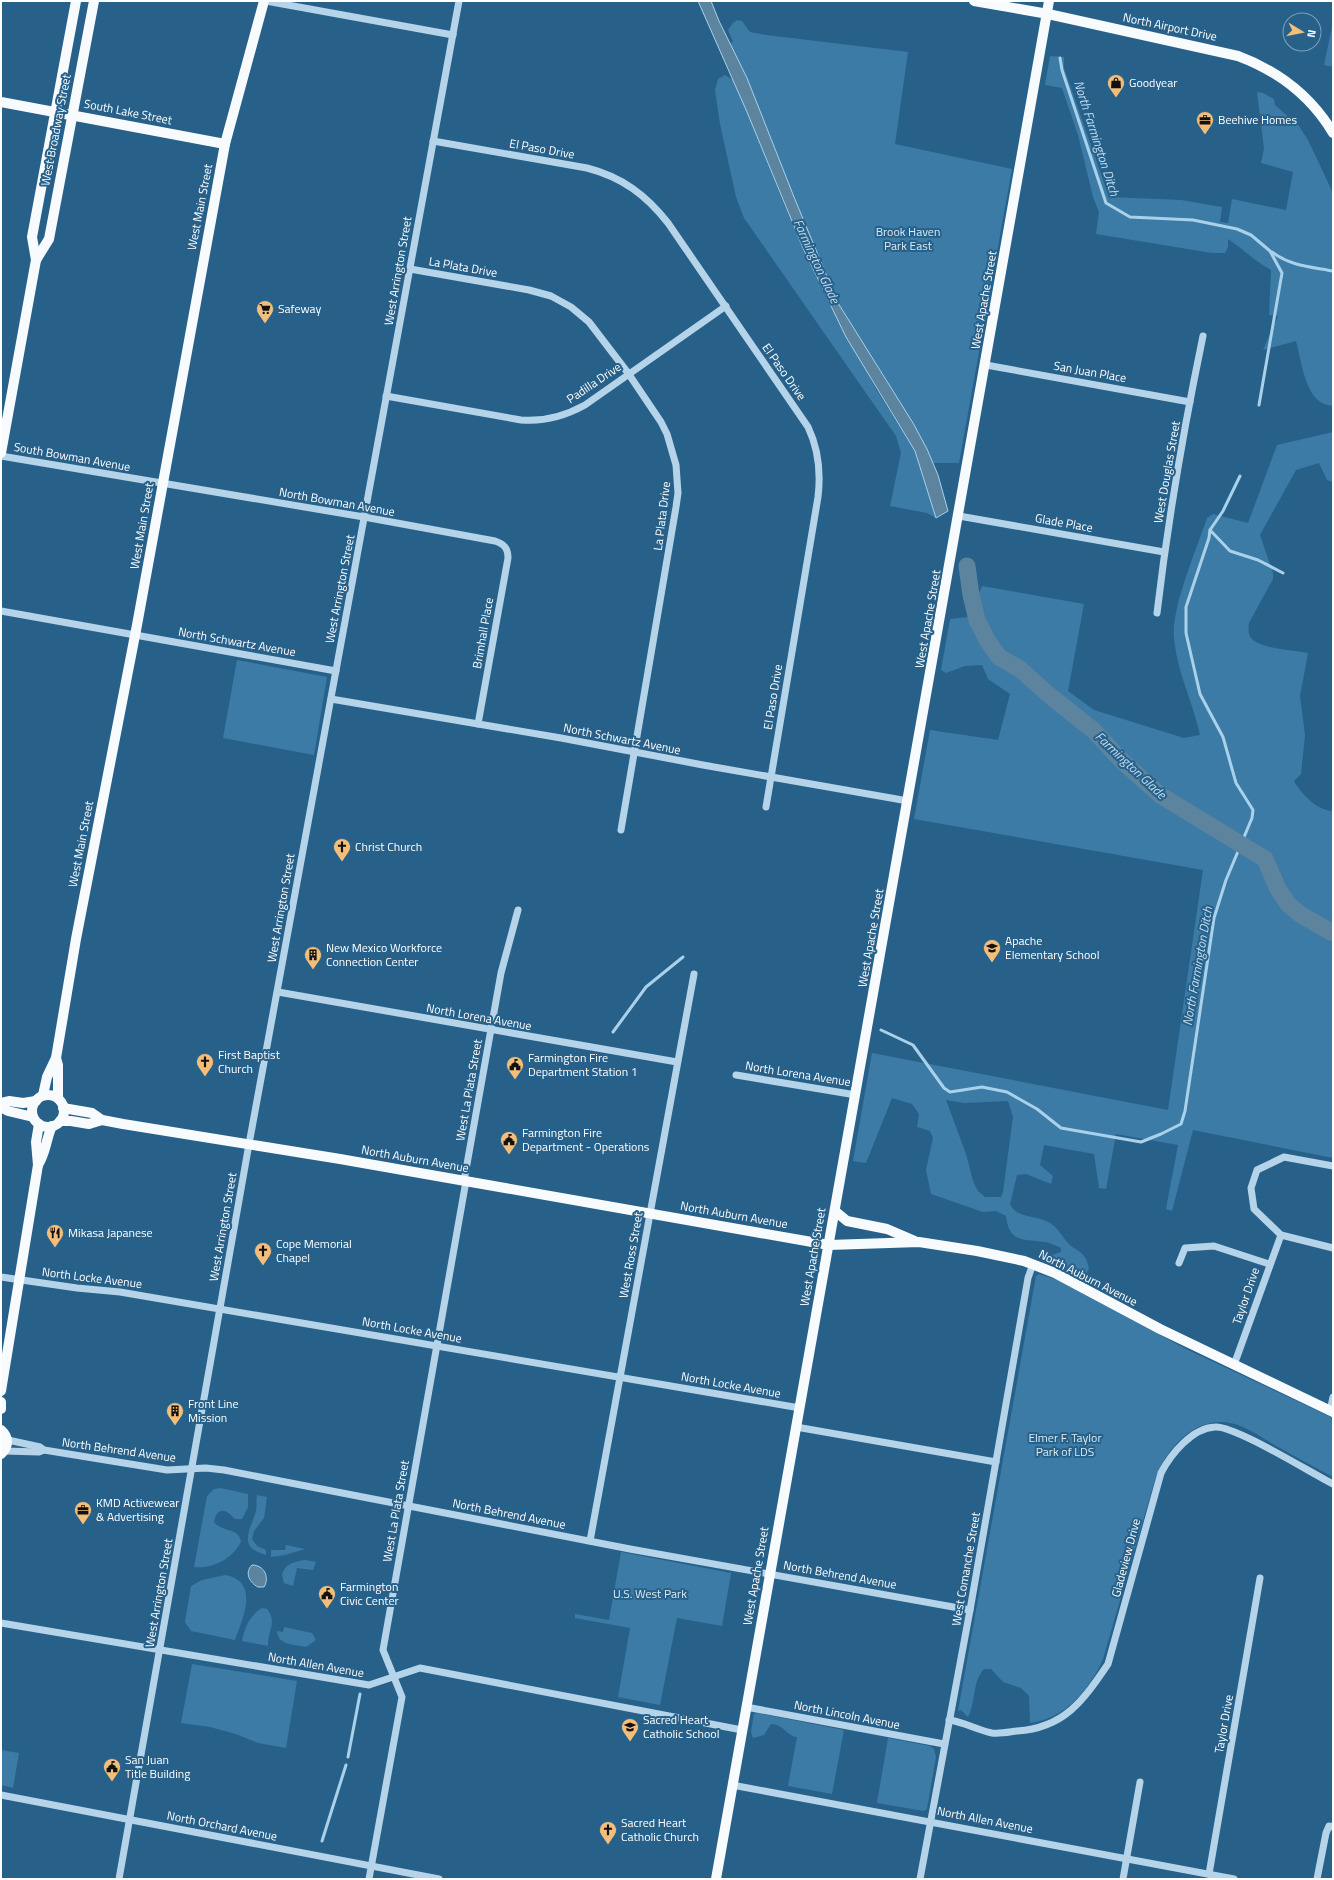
<svg xmlns="http://www.w3.org/2000/svg" width="1334" height="1880" font-family="'Titillium Web',sans-serif">
	<rect width="100%" height="100%" fill="#27618a"/>
	<g fill="#3c7ba6" fill-rule="evenodd">
		<polygon points="737,20 742,21 750,32 766,35 908,52 895,144 1012,169 959,463 933,463 913,423 838,303 794,197 747,78 730,43 733,42 728,30 733,23"/>
		<polygon points="1333,22 1333,67 1324,65"/>
		<path d="M1050,56L1064,57V68L1109,197L1181,200L1222,207L1220,222L1228,223L1232,199L1286,210L1293,172L1261,163L1264,148L1257,92L1263,93L1274,99L1275,105L1299,126L1308,140L1333,193V406C1305,405 1302,362 1296,341L1263,350L1278,316L1269,315L1271,270C1256,262 1243,249 1228,239V247L1225,253H1212L1096,234L1099,212L1093,197L1078,135L1062,88L1045,85Z"/>
		<polygon points="725,75 733,80 747,112 788,214 823,292 876,389 915,451 936,518 927,513 890,506 901,453 896,436 744,218 736,197 720,124 715,90 718,79"/>
		<path d="M1333,432V482L1327,480L1319,463L1296,470L1260,535L1273,573V579L1249,623C1248,630 1248,636 1253,640C1264,649 1294,650 1308,653L1300,696L1305,735L1301,774L1294,781C1301,794 1318,811 1333,811V930L1302,913L1290,901L1282,890L1273,860L1266,851L1224,831L1160,794L1125,761L1095,728L1056,697L1029,669L999,649L983,615L978,596L982,586L1084,604L1068,691L1094,710L1184,738L1200,735C1193,702 1177,672 1174,638C1171,608 1197,548 1207,518L1213,514L1248,523L1277,445Z"/>
		<path d="M971,610L981,638L993,658L1016,668L1037,688L1093,732L1162,801L1173,805L1199,820L1222,838L1257,856L1265,866L1283,907L1307,923L1333,936V1158L1193,1130L1172,1211L1166,1209L1178,1145L1116,1134L1106,1189L1099,1188L1094,1154L1044,1145L1040,1165L1053,1176L1051,1184L1026,1174L1017,1175L1010,1204C1016,1219 1038,1215 1050,1223C1059,1228 1063,1239 1071,1246C1075,1249 1080,1251 1083,1255C1087,1259 1088,1264 1089,1269L1085,1275L1075,1276L1052,1264L1050,1258L1052,1255L1061,1252V1248C1056,1246 1051,1243 1045,1242C1023,1239 1009,1243 1006,1216L996,1211L983,1212L931,1194L926,1170L933,1138L930,1131L917,1127L919,1114L912,1104L892,1098L866,1163L853,1161L872,1053L1168,1110L1203,870L914,819L930,730L998,740L1010,694L988,679L982,665L965,666L946,673L941,670L950,619L968,617ZM946,1100L964,1103L1008,1101L1013,1117L1003,1192L1001,1197H985L978,1191L973,1181L966,1154Z"/>
		<polygon points="237,660 327,677 314,755 223,738"/>
		<path d="M1039,1274L1058,1280L1186,1349L1333,1418V1477C1315,1467 1297,1458 1280,1448C1267,1441 1255,1432 1243,1427C1203,1409 1170,1442 1156,1476L1103,1659C1090,1690 1064,1719 1030,1723L1029,1696L1021,1688L1003,1682L991,1669H984C972,1682 976,1702 968,1717L961,1710L958,1711L1036,1276Z"/>
		<path d="M220,1488L248,1494V1507L242,1519H235C226,1509 217,1506 214,1522C223,1533 239,1527 241,1542C232,1559 213,1569 194,1567L207,1496L214,1489Z"/>
		<path d="M257,1495L267,1497L264,1518L254,1531L252,1539L257,1546L266,1550V1555C237,1547 250,1531 256,1511C257,1506 256,1501 257,1495Z"/>
		<polygon points="286,1545 305,1549 285,1555 271,1557 271,1550 285,1550"/>
		<polygon points="621,1552 731,1573 722,1626 677,1618 660,1705 618,1697 630,1628 575,1618 575,1614 609,1620"/>
		<path d="M305,1560L316,1562L313,1570L297,1568L293,1586L284,1583L282,1575C285,1563 295,1562 305,1560Z"/>
		<path d="M225,1575C260,1581 243,1618 235,1640L191,1631L185,1622L191,1586L202,1580Z"/>
		<path d="M262,1608L267,1609C278,1623 267,1631 268,1646L242,1641C245,1627 249,1616 262,1608Z"/>
		<path d="M284,1627L312,1633L316,1640L306,1647C294,1644 278,1646 277,1631L283,1632Z"/>
		<polygon points="192,1664 297,1681 286,1748 258,1743 236,1734 210,1727 181,1723"/>
		<path d="M757,1713L844,1730L832,1794L788,1786L797,1737C787,1736 783,1724 771,1724L764,1735L753,1738L751,1732L754,1714Z"/>
		<polygon points="888,1738 930,1746 934,1749 936,1757 927,1809 924,1811 877,1803"/>
		<polygon points="1,1750 19,1753 13,1788 1,1785"/>
	</g>
	<g fill="#5d849f" stroke="#a9d1ea">
		<polygon points="698,1 711,1 719,21 747,78 794,197 838,303 913,423 927,449 938,475 948,511 936,518 915,451 846,337 803,248 747,112"/>
		<path d="M252,1565C264,1565 270,1577 264,1587H258C250,1583 244,1573 252,1565Z"/>
	</g>
	<g fill="none" stroke-linecap="round" stroke-linejoin="round">
		<g stroke="#a9d1ea" stroke-width="3">
			<polyline points="1060,58 1062,70 1106,203 1130,217 1193,220 1237,229 1251,235 1270,251 1282,273 1259,405"/>
			<path d="M1272,252C1290,266 1312,267 1333,271"/>
			<polyline points="1210,530 1230,551 1258,560 1283,573"/>
			<polyline points="881,1030 913,1045 944,1088 950,1092 982,1087 1007,1092 1037,1109 1061,1128 1141,1142 1161,1134 1181,1124 1185,1111 1214,918 1226,880 1252,818 1253,810 1236,783 1223,737 1200,694 1186,633 1186,607 1209,538 1210,530 1223,511 1240,476"/>
			<polyline points="613,1032 646,987 683,957"/>
			<polyline points="348,1757 360,1694"/>
			<polyline points="322,1841 346,1765"/>
		</g>
		<polyline stroke="#5d849f" stroke-width="17" points="967,566 971,595 977,620 987,640 999,657 1020,669 1049,695 1093,730 1124,763 1160,795 1265,859 1278,889 1288,904 1301,915 1333,933"/>
		<g stroke="#b5d4e9" stroke-width="7">
			<polyline points="266,1 453,35"/>
			<path d="M433,141L587,168C622,177 646,195 668,223L808,427C819,450 821,472 818,497L766,807"/>
			<polyline points="410,269 529,290 551,296 571,307 589,322 628,373 661,422 667,434 676,465 678,493 676,507 621,830"/>
			<polyline points="986,365 1190,402"/>
			<path d="M386,396L521,420C544,422 565,416 585,405L726,306"/>
			<path d="M1,456L364,517L495,541C504,544 508,548 508,558L478,724"/>
			<polyline points="959,516 1164,552"/>
			<polyline points="1,611 336,671"/>
			<path d="M1157,613C1168,520 1184,427 1203,336"/>
			<polyline points="331,699 561,738 703,765 908,801"/>
			<polyline points="278,992 677,1062"/>
			<polyline points="736,1075 856,1095"/>
			<polyline points="1333,1166 1284,1157 1257,1170 1251,1188 1254,1209 1281,1235 1333,1248"/>
			<polyline points="464,1181 501,973 518,910"/>
			<polyline points="1179,1263 1185,1248 1214,1246 1269,1264"/>
			<polyline points="1,1277 77,1288 120,1292 800,1408"/>
			<polyline points="1234,1365 1281,1235"/>
			<polyline points="1330,1411 1333,1397"/>
			<polyline points="796,1427 996,1462"/>
			<polyline points="8,1440 40,1447 44,1450 167,1470 206,1468 224,1470 630,1549 970,1610"/>
			<polyline points="5,1451 39,1452 44,1450"/>
			<polyline points="590,1541 694,974"/>
			<polyline points="1,1623 369,1685 420,1668 742,1730"/>
			<polyline points="746,1707 944,1744"/>
			<path d="M949,1720C964,1722 977,1730 992,1733C1000,1734 1009,1732 1017,1731C1064,1728 1083,1701 1108,1664L1161,1473C1171,1454 1192,1428 1215,1427C1234,1425 1311,1473 1333,1484"/>
			<polyline points="732,1785 1234,1879"/>
			<polyline points="1,1795 439,1879"/>
			<polyline points="1209,1874 1260,1578"/>
			<polyline points="119,1879 249,1144 459,1"/>
			<polyline points="369,1879 402,1697 383,1650 466,1181"/>
			<polyline points="920,1879 970,1610 1028,1278 1033,1264"/>
			<polyline points="1123,1879 1140,1782"/>
			<polyline points="1317,1879 1326,1833 1329,1826 1333,1827"/>
		</g>
		<g stroke="#f8fbfe" stroke-width="10">
			<path d="M974,1L1048,14L1238,56C1278,71 1311,96 1333,133"/>
			<polyline points="1,102 225,144"/>
			<polyline points="36,260 49,239 94,1"/>
			<polyline points="1,453 36,260 32,237 76,1"/>
			<polyline points="56,1058 58,1065 58,1098"/>
			<polyline points="43,1095 47,1077 56,1058 76,939 137,625 225,144 264,1"/>
			<circle cx="48" cy="1111" r="16"/>
			<polyline points="1,1103 9,1101 23,1103 36,1101"/>
			<polyline points="1,1107 8,1111 33,1117"/>
			<polyline points="63,1108 92,1113 102,1120 123,1124 340,1159 829,1245 919,1242 977,1251 1024,1261 1055,1273 1160,1329 1333,1412"/>
			<polyline points="60,1121 71,1121 89,1124 102,1120"/>
			<polyline points="38,1165 36,1142 39,1124"/>
			<polyline points="835,1211 847,1221 887,1229 915,1241"/>
			<path d="M1,1391L38,1165C46,1153 46,1139 52,1126"/>
			<polyline points="1,1402 1,1409"/>
			<path d="M1,1430C9,1437 9,1447 1,1454"/>
			<polyline points="716,1879 1049,1"/>
		</g>
	</g>
	<defs>
		<symbol id="shop-pin" viewBox="-11 -11 22 30"><path d="M0 17L-7.5 6A9.5 9.5 0 1 1 7.5 6Z" fill="#f2be7a" stroke="#27618a"/><path d="M-5-2.5h2.3a2.7 3.5 0 0 1 5.4 0H5L5.5 6h-11ZM-1.5-2.5h3a1.5 2.3 0 0 0-3 0Z" fill="#111"/></symbol>
		<symbol id="office-pin" viewBox="-11 -11 22 30"><path d="M0 17L-7.5 6A9.5 9.5 0 1 1 7.5 6Z" fill="#f2be7a" stroke="#27618a"/><path d="M-6-3h4V-5.5h4V-3h4V5H-6ZM-1-4.5V-3h2v-1.5ZM-6 0V1H6V0Z" fill="#111"/></symbol>
		<symbol id="supermarket-pin" viewBox="-11 -11 22 30"><path d="M0 17L-7.5 6A9.5 9.5 0 1 1 7.5 6Z" fill="#f2be7a" stroke="#27618a"/><path d="M-6-5.5h2.5l.6 2H6L4.5 2H-2.5L-4.4-4H-6ZM-1.5 3.2a1.3 1.3 0 1 0 .1 0ZM3 3.2a1.3 1.3 0 1 0 .1 0Z" fill="#111"/></symbol>
		<symbol id="church-pin" viewBox="-11 -11 22 30"><path d="M0 17L-7.5 6A9.5 9.5 0 1 1 7.5 6Z" fill="#f2be7a" stroke="#27618a"/><path d="M-1.2-6h2.4v3.5h3.3v2.4h-3.3V6h-2.4V-.1h-3.3v-2.4h3.3Z" fill="#111"/></symbol>
		<symbol id="school-pin" viewBox="-11 -11 22 30"><path d="M0 17L-7.5 6A9.5 9.5 0 1 1 7.5 6Z" fill="#f2be7a" stroke="#27618a"/><path d="M0-5L7-2L0 1L-7-2ZM-4 1L0 2.5L4 1V4Q0 6-4 4Z" fill="#111"/></symbol>
		<symbol id="building-pin" viewBox="-11 -11 22 30"><path d="M0 17L-7.5 6A9.5 9.5 0 1 1 7.5 6Z" fill="#f2be7a" stroke="#27618a"/><path d="M-4-6H4V6H1V3H-1V6H-4ZM-2.5-4.3h1.7v1.8h-1.7ZM.8-4.3h1.7v1.8H.8ZM-2.5-1h1.7V.8h-1.7ZM.8-1h1.7V.8H.8Z" fill="#111"/></symbol>
		<symbol id="civic-pin" viewBox="-11 -11 22 30"><path d="M0 17L-7.5 6A9.5 9.5 0 1 1 7.5 6Z" fill="#f2be7a" stroke="#27618a"/><path d="M-.6-6.5H3V-4.5H.6V-3L4-1V1h2V6H-6V1h2V-1L-.6-3ZM-1.2 2.5V6h2.4V2.5Z" fill="#111"/></symbol>
		<symbol id="restaurant-pin" viewBox="-11 -11 22 30"><path d="M0 17L-7.5 6A9.5 9.5 0 1 1 7.5 6Z" fill="#f2be7a" stroke="#27618a"/><path d="M-5-6h1v4h1v-4h1v4h1v-4h1v5L-1.5 .5V6h-2V.5L-5-1ZM5-6V6H3V1.5H1.5Q1.5-4 5-6Z" fill="#111"/></symbol>
	</defs>
	<g fill-rule="evenodd">
		<use href="#shop-pin" x="1106" y="73" width="20" height="27"/>
		<use href="#office-pin" x="1195" y="110" width="20" height="27"/>
		<use href="#supermarket-pin" x="255" y="299" width="20" height="27"/>
		<use href="#church-pin" x="332" y="837" width="20" height="27"/>
		<use href="#school-pin" x="982" y="938" width="20" height="27"/>
		<use href="#building-pin" x="303" y="945" width="20" height="27"/>
		<use href="#church-pin" x="195" y="1052" width="20" height="27"/>
		<use href="#civic-pin" x="505" y="1055" width="20" height="27"/>
		<use href="#civic-pin" x="499" y="1130" width="20" height="27"/>
		<use href="#restaurant-pin" x="45" y="1223" width="20" height="27"/>
		<use href="#church-pin" x="253" y="1241" width="20" height="27"/>
		<use href="#building-pin" x="165" y="1401" width="20" height="27"/>
		<use href="#office-pin" x="73" y="1500" width="20" height="27"/>
		<use href="#civic-pin" x="317" y="1584" width="20" height="27"/>
		<use href="#school-pin" x="620" y="1717" width="20" height="27"/>
		<use href="#civic-pin" x="102" y="1757" width="20" height="27"/>
		<use href="#church-pin" x="598" y="1820" width="20" height="27"/>
	</g>
	<g text-anchor="middle" stroke-width="4" stroke-linejoin="round" paint-order="stroke">
		<g font-size="12" fill="#fff" stroke="#27618a">
			<text transform="translate(1170 27) rotate(12)" y="4">North Airport Drive</text>
			<text transform="translate(128 112) rotate(11)" y="4">South Lake Street</text>
			<text transform="translate(56 130) rotate(-79)" y="4">West Broadway Street</text>
			<text transform="translate(542 149) rotate(10)" y="4">El Paso Drive</text>
			<text transform="translate(200 207) rotate(-79)" y="4">West Main Street</text>
			<text transform="translate(463 267) rotate(10)" y="4">La Plata Drive</text>
			<text transform="translate(398 271) rotate(-80)" y="4">West Arrington Street</text>
			<text transform="translate(984 300) rotate(-80)" y="4">West Apache Street</text>
			<text transform="translate(784 372) rotate(55)" y="4">El Paso Drive</text>
			<text transform="translate(1090 372) rotate(10)" y="4">San Juan Place</text>
			<text transform="translate(594 383) rotate(-34)" y="4">Padilla Drive</text>
			<text transform="translate(72 457) rotate(10)" y="4">South Bowman Avenue</text>
			<text transform="translate(1167 472) rotate(-80)" y="4">West Douglas Street</text>
			<text transform="translate(337 502) rotate(10)" y="4">North Bowman Avenue</text>
			<text transform="translate(662 516) rotate(-83)" y="4">La Plata Drive</text>
			<text transform="translate(1064 523) rotate(10)" y="4">Glade Place</text>
			<text transform="translate(142 526) rotate(-80)" y="4">West Main Street</text>
			<text transform="translate(340 589) rotate(-79)" y="4">West Arrington Street</text>
			<text transform="translate(928 619) rotate(-80)" y="4">West Apache Street</text>
			<text transform="translate(483 633) rotate(-80)" y="4">Brimhall Place</text>
			<text transform="translate(237 642) rotate(10)" y="4">North Schwartz Avenue</text>
			<text transform="translate(773 697) rotate(-81)" y="4">El Paso Drive</text>
			<text transform="translate(622 739) rotate(11)" y="4">North Schwartz Avenue</text>
			<text transform="translate(81 844) rotate(-79)" y="4">West Main Street</text>
			<text transform="translate(281 908) rotate(-80)" y="4">West Arrington Street</text>
			<text transform="translate(871 938) rotate(-80)" y="4">West Apache Street</text>
			<text transform="translate(479 1017) rotate(10)" y="4">North Lorena Avenue</text>
			<text transform="translate(798 1074) rotate(9)" y="4">North Lorena Avenue</text>
			<text transform="translate(469 1090) rotate(-80)" y="4">West La Plata Street</text>
			<text transform="translate(415 1159) rotate(10)" y="4">North Auburn Avenue</text>
			<text transform="translate(734 1215) rotate(10)" y="4">North Auburn Avenue</text>
			<text transform="translate(223 1227) rotate(-80)" y="4">West Arrington Street</text>
			<text transform="translate(631 1255) rotate(-80)" y="4">West Ross Street</text>
			<text transform="translate(813 1257) rotate(-80)" y="4">West Apache Street</text>
			<text transform="translate(92 1278) rotate(7)" y="4">North Locke Avenue</text>
			<text transform="translate(1088 1278) rotate(27)" y="4">North Auburn Avenue</text>
			<text transform="translate(1246 1296) rotate(-71)" y="4">Taylor Drive</text>
			<text transform="translate(412 1330) rotate(10)" y="4">North Locke Avenue</text>
			<text transform="translate(731 1385) rotate(10)" y="4">North Locke Avenue</text>
			<text transform="translate(119 1450) rotate(8)" y="4">North Behrend Avenue</text>
			<text transform="translate(396 1511) rotate(-80)" y="4">West La Plata Street</text>
			<text transform="translate(509 1514) rotate(11)" y="4">North Behrend Avenue</text>
			<text transform="translate(1126 1558) rotate(-75)" y="4">Gladeview Drive</text>
			<text transform="translate(966 1569) rotate(-80)" y="4">West Comanche Street</text>
			<text transform="translate(840 1575) rotate(10)" y="4">North Behrend Avenue</text>
			<text transform="translate(756 1576) rotate(-80)" y="4">West Apache Street</text>
			<text transform="translate(159 1593) rotate(-80)" y="4">West Arrington Street</text>
			<text transform="translate(316 1665) rotate(10)" y="4">North Allen Avenue</text>
			<text transform="translate(847 1715) rotate(11)" y="4">North Lincoln Avenue</text>
			<text transform="translate(1224 1724) rotate(-80)" y="4">Taylor Drive</text>
			<text transform="translate(985 1820) rotate(11)" y="4">North Allen Avenue</text>
			<text transform="translate(222 1826) rotate(11)" y="4">North Orchard Avenue</text>
		</g>
		<g font-size="12" fill="#fff" stroke="#27618a" text-anchor="start">
			<text x="1129" y="87">Goodyear</text>
			<text x="1218" y="124">Beehive Homes</text>
			<text x="278" y="313">Safeway</text>
			<text x="355" y="851">Christ Church</text>
			<text x="1005" y="945">Apache<tspan x="1005" dy="14">Elementary School</tspan></text>
			<text x="326" y="952">New Mexico Workforce<tspan x="326" dy="14">Connection Center</tspan></text>
			<text x="218" y="1059">First Baptist<tspan x="218" dy="14">Church</tspan></text>
			<text x="528" y="1062">Farmington Fire<tspan x="528" dy="14">Department Station 1</tspan></text>
			<text x="522" y="1137">Farmington Fire<tspan x="522" dy="14">Department - Operations</tspan></text>
			<text x="68" y="1237">Mikasa Japanese</text>
			<text x="276" y="1248">Cope Memorial<tspan x="276" dy="14">Chapel</tspan></text>
			<text x="188" y="1408">Front Line<tspan x="188" dy="14">Mission</tspan></text>
			<text x="96" y="1507">KMD Activewear<tspan x="96" dy="14">&amp; Advertising</tspan></text>
			<text x="340" y="1591">Farmington<tspan x="340" dy="14">Civic Center</tspan></text>
			<text x="643" y="1724">Sacred Heart<tspan x="643" dy="14">Catholic School</tspan></text>
			<text x="125" y="1764">San Juan<tspan x="125" dy="14">Title Building</tspan></text>
			<text x="621" y="1827">Sacred Heart<tspan x="621" dy="14">Catholic Church</tspan></text>
		</g>
		<g font-size="12" fill="#d9ebf7" stroke="#27618a">
			<text x="908" y="236">Brook Haven<tspan x="908" dy="14">Park East</tspan></text>
			<text x="1065" y="1442">Elmer F. Taylor<tspan x="1065" dy="14">Park of LDS</tspan></text>
			<text x="650" y="1598">U.S. West Park</text>
		</g>
		<g font-size="13" font-style="italic" fill="#c1ddf0" stroke="#27618a">
			<text transform="translate(1097 138) rotate(72)" y="5">North Farmington Ditch</text>
			<text transform="translate(817 261) rotate(65)" y="5">Farmington Glade</text>
			<text transform="translate(1131 765) rotate(43)" y="5">Farmington Glade</text>
			<text transform="translate(1197 966) rotate(-80)" y="5">North Farmington Ditch</text>
		</g>
	</g>
	<rect width="1334" height="1880" fill="none" stroke="#ffffff" stroke-width="4"/>
	<g transform="translate(1302 32) rotate(100)"><circle r="19" fill="#27618a" stroke="#7da0b9"/>
	<path d="M0-3L7 15L0 10L-7 15Z" fill="#f2be7a"/>
	<text y="-6" font-size="11" font-weight="bold" text-anchor="middle" fill="#ffffff">N</text>
	</g>
</svg>
